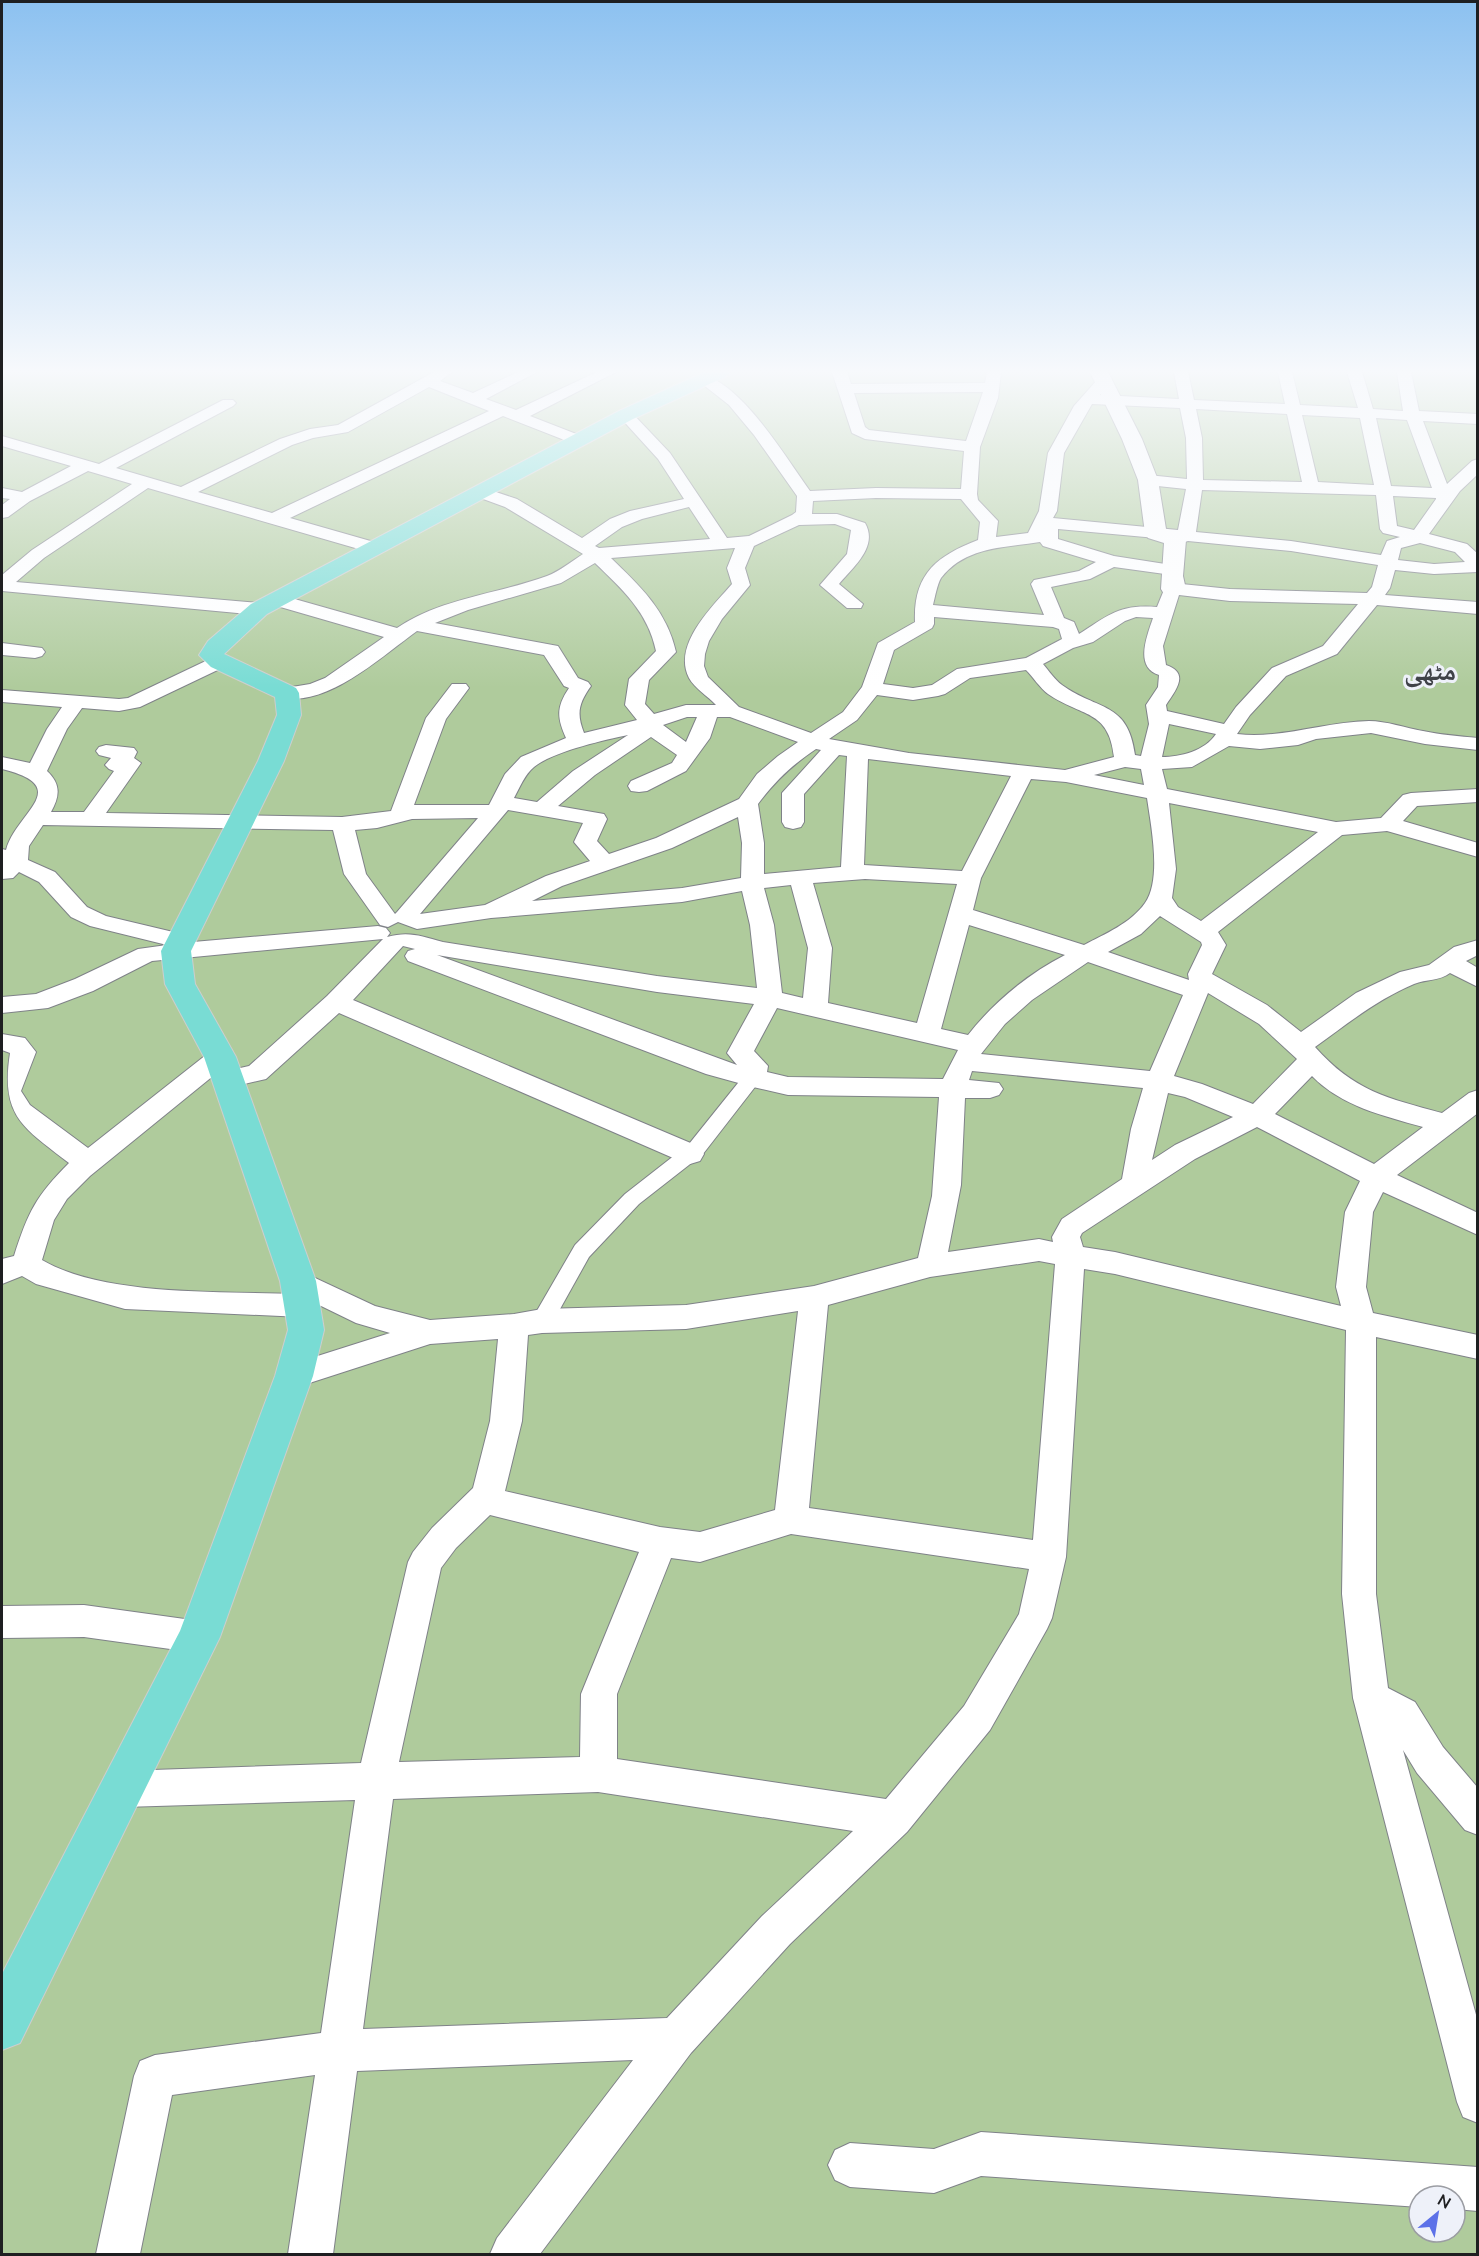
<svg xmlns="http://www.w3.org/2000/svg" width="1479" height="2256" font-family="Mulish,'Noto Naskh Arabic',sans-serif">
	<rect width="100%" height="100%" fill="#eef1f9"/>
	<path fill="#afcb9c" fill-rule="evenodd" d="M2,372H1477V2254H2ZM1419,2196H1455V2232H1419Z"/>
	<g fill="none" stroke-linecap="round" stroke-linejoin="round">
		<defs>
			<polygon id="pedestrian" points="753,1072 760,1073 762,1078 703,1154 639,1204 589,1257 550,1327 542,1329 534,1327 531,1321 575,1245 625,1194 689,1144 746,1073"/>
			<g id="minor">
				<path d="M434,372H452L440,381L473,393L518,372H537L486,399L516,410L597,372H616L530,416L584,437L586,440L584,443H572L503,416L290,518L381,544L384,548L381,552H369L148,488L44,558L16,582L259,603L266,605L268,609L266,613L259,615L2,591V575L32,550L132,484L88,471L30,501L8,517L2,518V505L10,499L2,498V488L22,492L71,466L2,446V436L99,464L223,400H233L236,403L233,406L116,468L181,487L280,439L310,429L338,425ZM429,387L489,411L272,513L198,492L292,445L313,438L348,432Z"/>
				<path d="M832,372H847L851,384L985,383L987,372H1001L998,398L980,447L977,494L978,500L998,521L996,537L1028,533L1039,511L1048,453L1074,406L1098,379L1103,377L1111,382L1100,395L1179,399L1174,372H1188L1194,400L1285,404L1278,372H1292L1300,405L1358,408L1347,372H1362L1373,409L1403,411L1397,372H1411L1419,411L1478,414V424L1423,421L1447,484L1472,461L1478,459V474L1460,491L1429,534L1467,544L1478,554V572L1434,574L1395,570L1390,588L1385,595L1478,602V614L1377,605L1337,654L1286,676L1250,715L1237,734C1282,739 1323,722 1369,721C1386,721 1406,728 1423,731C1441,735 1459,736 1478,738V750L1425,744L1371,733L1316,739L1298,745L1260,749L1229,746L1192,767L1162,769L1167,789L1336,822L1381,818L1403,795L1411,793L1478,789V802L1417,806L1403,821L1478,843V857L1387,831L1342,835L1218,932L1226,945L1212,974L1267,1005L1301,1032L1356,993L1400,972L1429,965L1454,947L1478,940V955L1466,961L1478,968V987L1450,973C1440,981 1426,979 1414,984C1378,999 1347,1024 1315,1047C1354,1091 1387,1098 1442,1113L1469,1093L1478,1090V1113L1397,1175L1478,1213V1235L1383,1192L1373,1212L1366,1287L1373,1313L1478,1335V1359L1376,1337V1594L1388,1688L1415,1702L1443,1747L1478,1788V1835L1465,1830L1417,1773L1403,1750L1478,2022V2123L1463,2117L1457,2102L1353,1698L1342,1594L1346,1330L1115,1274L1084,1269L1066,1557L1052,1618L1047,1629L990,1730L907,1832L790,1944L691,2053L540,2254H490L497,2238L633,2060L357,2071L333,2254H288L315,2075L172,2095L140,2254H96L134,2076L140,2061L155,2055L321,2033L355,1800L123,1807L110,1802L104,1789L110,1776L123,1771L361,1763L408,1562L413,1552L432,1528L473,1488L490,1421L498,1339L430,1344L294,1388L283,1385L279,1376L283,1367L390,1333L356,1323L315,1303L317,1306L313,1314L302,1317L125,1309L36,1284L22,1276L2,1284V1259L14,1256C28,1212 36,1196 69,1163C24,1128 0,1117 10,1053L2,1050V1034L25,1038L36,1052L21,1091L30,1105L88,1148L211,1051L220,1048L229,1051L233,1057L229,1063L90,1176L67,1199L54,1220L42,1260C105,1297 225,1291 299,1294L288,1289L283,1281L288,1273L298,1270L375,1306L430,1320L514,1314L542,1309L686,1305L814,1286L918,1258L932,1196L939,1097L788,1095L753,1087L706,1074L408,961L405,956L408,951L415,949L403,946L353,1000L700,1147L704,1154L700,1161L690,1164L680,1161L339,1013L266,1079L227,1088L218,1085L214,1079L218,1073L249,1066L327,996L383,939L152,961L93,991L48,1008L2,1013V997L36,994L75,979L138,949L167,945L90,926L71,917L39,882L19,872L13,878L2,879V849L6,850C16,812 75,787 2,769V757L30,763L47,729L62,707L2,702V690L119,699L128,698L212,658H226L229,662L226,666L140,707L119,711L82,708L67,729L47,771C61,784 60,796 51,812H84L114,771L109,769L105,765L111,758L99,755L96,751L99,747L106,745L134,748L137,752L134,758L141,763L106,813L342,817L391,811L426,718L452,684H466L469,688L446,719L414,805H489L505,774L521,757L566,738C557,718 556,707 569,688L564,686L544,655L417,631C382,656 326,709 280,697L277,693L280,689L310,684L325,678L384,637L270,604L268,600L270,596H284L397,628C441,598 498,594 547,576C560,571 572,561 583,554L505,507L475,496L473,492L481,487L517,499L582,538L610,519L630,511L684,499L658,459L618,415L626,410L631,412L670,453L727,538L749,536L792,515L796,512L797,496L754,435L729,405L696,379L703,375C743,385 786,458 810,491L876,488L961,489L964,451L865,439L852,433ZM983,392L966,441L869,430L865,427L854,393ZM1092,404L1180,408L1186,438L1187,479L1148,475L1140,480L1148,485L1186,489L1178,530L1053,518L1057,511L1064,453ZM1196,409L1287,414L1302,482L1203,480L1202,438ZM1302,415L1360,418L1374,485L1318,482ZM1376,418L1407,420L1432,488L1391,486ZM1202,490L1376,495L1380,529L1383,533L1400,537L1387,541L1381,555L1291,541L1196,532ZM1393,496L1436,498V499L1414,530L1397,526ZM876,498L961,499L980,522L978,540C936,556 913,575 915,622L878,643L862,687L843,712L811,733L739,707L708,677L704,666L705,654L709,641L722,619L750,585L745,568L754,546L799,525L835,524L851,530L847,554L820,585L847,608H861L863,604L839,584C852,568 879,547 865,523L837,514H812L813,501ZM689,507L710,539L599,548L595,546L622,527L642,519ZM1058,529L1167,539L1169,544L1175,545L1188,541L1291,551L1378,565L1372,587L1367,593L1230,589L1172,583L1166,585L1157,607C1119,604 1109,615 1079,634L1074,622L1064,618L1051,587L1090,579L1114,567L1172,575L1178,574L1181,570L1178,566L1114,556L1058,539ZM1040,542L1043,546L1096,562L1079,571L1034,580L1031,584L1044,615L933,605C935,597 937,585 941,578C966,546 1005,548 1040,542ZM1420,543L1455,552L1465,562L1434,564L1398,560L1401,548ZM735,548L727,568L732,584C712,607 672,645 689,678C695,689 708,696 716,705H686L654,714L645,704L649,680L676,652C667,611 640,586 611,558ZM595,563C622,589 648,612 656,651L629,679L625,705L637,720L584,733C576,713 579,703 591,686L588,682L578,678L558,646L435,623L468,610L561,583ZM1179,595L1230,601L1358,604L1323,646L1272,668L1236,707L1224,724L1167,711L1166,705C1176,690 1190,673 1166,665L1163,646ZM934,617L1053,627L1059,629L1062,639L1026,658L957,669L932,685L913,688L883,684L894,650L932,628L934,624ZM1136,617L1153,618C1147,636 1134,667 1159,675L1158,687L1146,705L1149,724L1141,756L1135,755C1128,701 1098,711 1062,685C1055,680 1049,671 1043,664L1073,648L1093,642L1125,621ZM1026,670C1033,677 1040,688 1048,694C1081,717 1109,709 1114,757L1065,770L909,753L829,739L857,720L877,695L913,700L938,696L945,694L970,678ZM687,717H697L686,742L663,725ZM717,717H730L798,742L778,756L757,774L739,799L656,838L609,854L597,841L607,819L604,814L558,806L595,775L651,737L677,755L672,763L631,781L628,786L631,791L639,792L647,791L686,771L710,738ZM1169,724L1216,734C1205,751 1180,757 1162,757ZM628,735L573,771L537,802L514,798C520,787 525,774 534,767C552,752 604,740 628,735ZM816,749L821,750L782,793V822L785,827L793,829L801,827L804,822V794L839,755L847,756L841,867L764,874V843L758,804C775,781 792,765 816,749ZM868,759L1011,776L962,871L864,865ZM1125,767L1141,769L1144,785L1094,775ZM1031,779L1066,782L1147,798C1151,826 1162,879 1145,903C1131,923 1105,934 1084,945L973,910L981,878ZM1169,803L1318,832L1201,921L1178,907L1172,898L1176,869ZM508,810L583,823L574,842L590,861L546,876L485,905L420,914ZM738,817L742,843L741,878L682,888L532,901L562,886L672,848ZM478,818L397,912L395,914L366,874L355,830L377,828L412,819ZM43,825L333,830L344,874L380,925L388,927L398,922L417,929L491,918L682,902L742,891L750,925L757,988L657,976L443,942C420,936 409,931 387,937L390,933L386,928L378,926L193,942L190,936L106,916L87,907L55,872L28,860L29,846ZM865,879L957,884L917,1023L828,1003L832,948L813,883ZM791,885L808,948L803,998L782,993L774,925L764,888ZM1160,916L1201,942L1202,945L1188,974L1189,980L1108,952L1141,934ZM969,925L1065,955C1028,974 994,1002 968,1035L941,1029ZM437,955L657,992L754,1004L727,1053L737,1065ZM1088,962L1183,995L1150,1071L981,1054L1005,1024L1032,1000ZM1208,993L1259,1024L1297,1059L1253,1104L1202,1084L1174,1076ZM777,1008L958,1050L943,1079L788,1077L767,1072L768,1066L754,1051ZM972,1071L1143,1088L1131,1129L1122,1179L1062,1219L1052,1237L1053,1242L1039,1239L948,1252L961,1185L965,1098H990L999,1095L1003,1089L999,1083L969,1080ZM1312,1076C1341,1106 1384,1116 1423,1127L1374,1164L1275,1114ZM1168,1093L1185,1097L1233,1117L1175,1145L1152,1160ZM1257,1127L1360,1181L1345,1212L1336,1287L1341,1306L1115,1252L1083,1247L1080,1237L1082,1233L1195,1159ZM1039,1261L1055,1264L1033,1540L809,1508L828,1305L930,1277ZM798,1311L775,1510L700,1532L660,1527L505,1491L522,1421L528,1335L542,1333L686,1329ZM490,1515L639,1552L581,1694L580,1757L399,1762L441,1568L456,1548ZM791,1534L1029,1569L1019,1614L964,1706L886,1799L617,1759V1694L671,1558L700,1562ZM598,1792L853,1831L762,1916L667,2018L363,2029L393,1799Z"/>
				<polygon points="2,643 42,648 45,652 42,656 35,658 2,655"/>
				<polygon points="84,1605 199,1621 211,1626 217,1637 211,1648 199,1653 84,1637 2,1638 2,1606"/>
				<polygon points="981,2132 1478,2167 1478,2211 1455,2209 1455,2196 1419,2196 1419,2207 981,2176 934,2193 850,2187 835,2180 828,2165 835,2150 850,2143 934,2149"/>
			</g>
			<polygon id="tertiary" points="1090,372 1108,372 1142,439 1158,480 1166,529 1183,535 1186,540 1183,576 1185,585 1180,594 1172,596 1164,594 1161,589 1164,543 1148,538 1145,533 1138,480 1122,439"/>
			<polygon id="primary" points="705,372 730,372 727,376 633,419 267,614 224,654 296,688 299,693 301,715 284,761 191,951 195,984 236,1057 316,1281 324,1330 313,1376 220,1637 20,2043 2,2050 2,1974 180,1631 275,1376 288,1330 280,1281 204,1057 165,984 161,951 258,761 277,715 275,697 211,667 199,655 208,641 251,604 619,411"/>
		</defs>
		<use href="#pedestrian" stroke="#7f8288" stroke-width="2"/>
		<use href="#minor" stroke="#7f8288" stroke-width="2"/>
		<use href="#tertiary" stroke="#7f8288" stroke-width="2"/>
		<use href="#primary" stroke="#cecece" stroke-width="2"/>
		<use href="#pedestrian" fill="#fff" fill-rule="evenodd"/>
		<use href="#minor" fill="#fff" fill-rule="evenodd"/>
		<use href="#tertiary" fill="#fff" fill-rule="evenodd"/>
		<use href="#primary" fill="#79dcd4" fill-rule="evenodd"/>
	</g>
	<linearGradient id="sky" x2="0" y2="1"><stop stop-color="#8cc1f0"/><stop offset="0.54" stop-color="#f7f9fc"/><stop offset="1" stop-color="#f7f9fc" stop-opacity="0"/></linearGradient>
	<rect width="1479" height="688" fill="url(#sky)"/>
	<g text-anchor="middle" stroke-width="6" stroke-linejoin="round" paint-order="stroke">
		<g font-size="27" font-weight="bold" fill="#3f4248" stroke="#eef1f9">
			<text x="1430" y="680">مٹھی</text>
		</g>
	</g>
	<rect width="1479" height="2256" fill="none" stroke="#1e1f21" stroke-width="6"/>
	<g transform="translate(1437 2214) rotate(30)"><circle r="28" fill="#eef1f9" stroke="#9b9da3" stroke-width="1.5"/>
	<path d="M0-4.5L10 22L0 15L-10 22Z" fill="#5c71e8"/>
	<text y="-9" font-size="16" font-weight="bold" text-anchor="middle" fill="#1e1f21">N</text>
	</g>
</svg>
